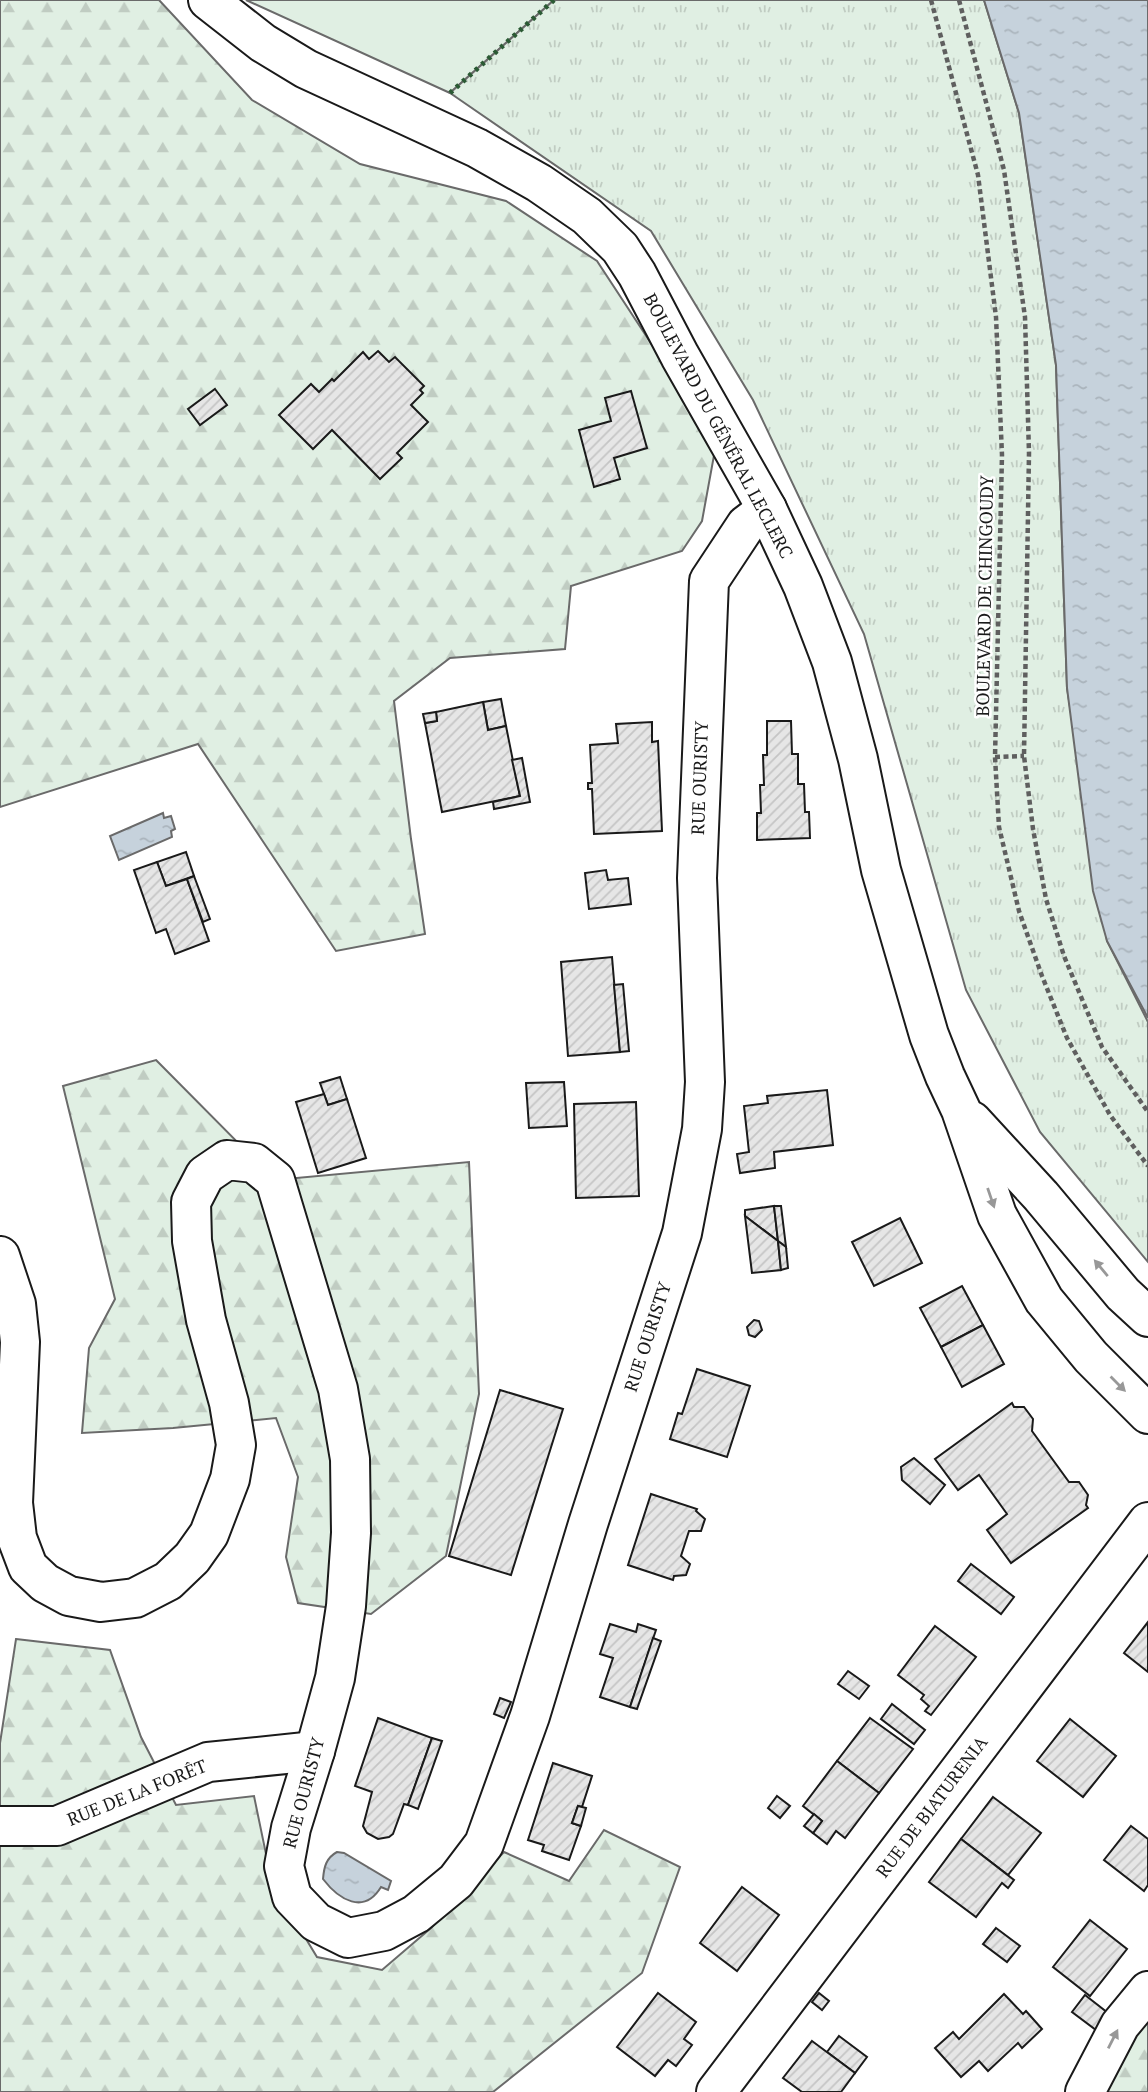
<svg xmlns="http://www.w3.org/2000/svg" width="1148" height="2092" font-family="'PT Serif',serif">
	<defs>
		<pattern id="forest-firs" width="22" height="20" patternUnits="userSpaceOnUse" patternTransform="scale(1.75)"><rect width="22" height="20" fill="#e0efe3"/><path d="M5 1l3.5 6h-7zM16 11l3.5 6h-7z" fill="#c0ccc2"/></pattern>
		<pattern id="park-tufts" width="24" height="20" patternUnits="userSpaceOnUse" patternTransform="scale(1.75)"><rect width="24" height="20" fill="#e0efe3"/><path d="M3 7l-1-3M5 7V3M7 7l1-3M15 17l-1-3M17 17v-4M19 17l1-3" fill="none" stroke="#c0ccc2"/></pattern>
		<pattern id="water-ripples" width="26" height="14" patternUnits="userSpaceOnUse" patternTransform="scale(1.75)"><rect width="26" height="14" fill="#c6d2dc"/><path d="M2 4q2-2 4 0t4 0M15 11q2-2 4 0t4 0" fill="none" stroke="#aab4bc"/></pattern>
		<pattern id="building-hatch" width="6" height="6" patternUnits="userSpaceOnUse" patternTransform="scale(1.75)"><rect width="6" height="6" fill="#e6e6e6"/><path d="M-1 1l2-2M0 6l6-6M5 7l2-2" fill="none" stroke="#c5c5c5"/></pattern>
	</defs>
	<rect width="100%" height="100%" fill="#fff"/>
	<polygon fill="#e0efe3" stroke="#6a6a6a" stroke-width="2" points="246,0 554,0 450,93"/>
	<g fill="url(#forest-firs)" stroke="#6a6a6a" stroke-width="2">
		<polygon points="0,0 159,0 252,100 360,164 506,201 597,261 658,354 715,450 702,521 682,551 571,586 565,649 450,658 394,701 411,839 425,934 336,951 198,744 0,807"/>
		<polygon points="156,1060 275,1180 469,1162 479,1394 446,1556 371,1614 298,1603 286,1557 298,1477 276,1418 173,1428 82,1433 89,1348 115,1299 63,1086"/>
		<polygon points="16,1639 110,1650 141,1737 176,1805 254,1796 272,1883 317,1957 382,1970 431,1928 504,1852 569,1881 604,1830 680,1867 642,1973 493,2092 0,2092 0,1743"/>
		<polygon points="1148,1991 1148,2092 1085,2092"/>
	</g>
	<polygon fill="url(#park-tufts)" stroke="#6a6a6a" stroke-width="2" points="554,0 984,0 1019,113 1056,365 1067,688 1107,941 1148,1022 1148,1262 1040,1132 966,990 864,634 753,400 651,231 450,93"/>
	<g fill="url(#water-ripples)" stroke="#6a6a6a" stroke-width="2">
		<polygon points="984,0 1148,0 1148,1018 1107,941 1093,891 1067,688 1056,365 1019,113"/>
		<polygon points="163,813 164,818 171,816 175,829 171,831 172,837 119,860 110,836"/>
		<path d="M337,1852L344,1853L391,1881L388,1890L381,1887C364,1915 339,1900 323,1879C324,1867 326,1858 337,1852Z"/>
	</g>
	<g fill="url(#building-hatch)" stroke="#1a1a1a" stroke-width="2">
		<polygon points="378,351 389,362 395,357 424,386 420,390 423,393 411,405 428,422 397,453 402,458 380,479 332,430 313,449 279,415 311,384 319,392 332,379 334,381 363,352 369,359"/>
		<polygon points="215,389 227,405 200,425 188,409"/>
		<polygon points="631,391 647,448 614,458 620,479 594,487 579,430 611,421 605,398"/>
		<polygon points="501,699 506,726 488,730 483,702"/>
		<polygon points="483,702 488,730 506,726 520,796 442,812 425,723 437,721 436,712"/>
		<polygon points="436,712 437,721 425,723 423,714"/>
		<polygon points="767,721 791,721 792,754 798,754 798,784 804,784 805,812 809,812 810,838 757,840 757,813 761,813 760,785 764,785 763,755 767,755"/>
		<polygon points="652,722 652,742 658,741 662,831 594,834 592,789 588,789 588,783 592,783 590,745 618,743 616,724"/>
		<polygon points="522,758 530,802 494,809 493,802 520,796 512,760"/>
		<polygon points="186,852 194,876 166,886 157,862"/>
		<polygon points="157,862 166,886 187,879 209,941 175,954 166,929 156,933 134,870"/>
		<polygon points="606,870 608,880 628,878 631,904 589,909 585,873"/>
		<polygon points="194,876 210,919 203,922 187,879"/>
		<polygon points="612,957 620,1052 568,1056 561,962"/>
		<polygon points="623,984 629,1051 620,1052 614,985"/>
		<polygon points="340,1077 347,1099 328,1105 320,1083"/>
		<polygon points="564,1082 567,1126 529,1128 526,1083"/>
		<polygon points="827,1090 833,1145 774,1152 775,1168 740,1173 737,1154 749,1152 744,1106 768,1103 767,1096"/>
		<polygon points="324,1094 328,1105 347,1099 366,1158 318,1173 296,1102"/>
		<polygon points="636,1102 639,1196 576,1198 574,1104"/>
		<polygon points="774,1206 778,1241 745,1216 745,1210"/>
		<polygon points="774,1206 781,1206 786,1247 778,1241"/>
		<polygon points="745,1216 778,1241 781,1270 752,1273"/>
		<polygon points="900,1218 922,1263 874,1286 852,1242"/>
		<polygon points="778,1241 786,1247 788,1268 781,1270"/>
		<polygon points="962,1286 983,1325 941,1347 920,1308"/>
		<polygon points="754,1320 759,1321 762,1330 755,1337 749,1335 747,1327"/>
		<polygon points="983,1325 1004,1364 962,1387 941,1347"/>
		<polygon points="697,1369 750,1386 727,1457 670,1439 678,1413 682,1414"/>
		<polygon points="500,1390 563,1409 511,1575 449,1556"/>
		<polygon points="1012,1403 1014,1407 1024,1407 1033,1419 1032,1431 1069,1482 1079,1482 1088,1495 1086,1505 1088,1508 1011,1563 987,1530 1007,1514 979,1475 958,1490 935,1459"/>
		<polygon points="914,1458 945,1485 930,1504 902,1480 901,1467"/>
		<polygon points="651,1494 697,1509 696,1511 705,1519 701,1531 689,1531 681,1556 690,1564 686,1575 674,1576 673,1580 628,1565"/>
		<polygon points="971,1564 1014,1597 1001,1614 958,1581"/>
		<polygon points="1148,1622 1148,1672 1124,1653"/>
		<polygon points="610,1624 636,1632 638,1624 656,1630 630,1707 600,1697 613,1658 600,1654"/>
		<polygon points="935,1626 976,1657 931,1715 925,1711 929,1706 921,1699 924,1695 898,1675"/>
		<polygon points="653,1638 661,1641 637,1709 630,1707"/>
		<polygon points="848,1671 869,1686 859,1699 838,1684"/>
		<polygon points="500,1698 511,1702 504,1718 494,1714"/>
		<polygon points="892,1704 925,1730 914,1744 881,1719"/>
		<polygon points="378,1718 432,1738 408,1805 404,1804 393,1834 389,1837 378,1839 367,1833 363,1826 372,1792 355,1786"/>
		<polygon points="870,1718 913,1749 879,1793 837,1761"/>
		<polygon points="1070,1719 1116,1756 1083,1797 1037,1761"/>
		<polygon points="432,1738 442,1741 418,1809 408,1805"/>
		<polygon points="837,1761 879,1793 845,1838 836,1831 827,1844 813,1833 822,1821 803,1806"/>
		<polygon points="553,1763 592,1776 582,1807 578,1806 572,1823 581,1826 569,1860 542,1851 544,1845 528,1840"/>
		<polygon points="777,1796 790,1806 780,1818 768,1808"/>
		<polygon points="993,1797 1041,1833 1008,1875 961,1839"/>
		<polygon points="578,1806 586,1808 581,1826 572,1823"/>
		<polygon points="814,1814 822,1821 813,1833 804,1826"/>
		<polygon points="1131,1826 1148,1839 1148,1885 1144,1891 1104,1860"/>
		<polygon points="961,1839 1014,1880 1008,1888 1002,1883 976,1917 929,1882"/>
		<polygon points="742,1887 779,1915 737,1971 700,1943"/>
		<polygon points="1090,1920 1127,1949 1090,1996 1053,1967"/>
		<polygon points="996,1928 1020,1946 1007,1962 983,1944"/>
		<polygon points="658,1993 696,2022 684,2039 692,2045 676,2066 668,2060 655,2076 617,2047"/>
		<polygon points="819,1993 829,2001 822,2010 812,2002"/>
		<polygon points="1004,1994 1023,2014 1026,2011 1042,2029 1022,2048 1018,2043 988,2071 979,2061 961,2077 935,2048 953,2032 959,2039"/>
		<polygon points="1085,1995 1108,2013 1096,2030 1072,2012"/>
		<polygon points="839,2036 867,2057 855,2073 827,2052"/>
		<polygon points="812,2041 855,2073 841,2092 802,2092 783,2078"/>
	</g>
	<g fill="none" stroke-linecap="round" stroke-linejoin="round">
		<defs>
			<g id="minor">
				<polyline points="0,1256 16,1304 20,1342 13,1503 17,1538 28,1567 45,1583 69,1596 101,1602 135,1598 168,1581 192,1558 209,1534 230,1479 236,1445 229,1403 206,1320 192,1241 191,1202 205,1175 227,1160 254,1163 275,1180 338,1389 350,1459 351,1533 346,1606 335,1678 315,1751 291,1828 284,1866 292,1897 316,1922 348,1938 384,1931 416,1914 456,1881 484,1844 530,1716 588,1524 682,1233 702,1129 705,1082 697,878 709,581 746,525 767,509"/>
				<polyline points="0,1826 57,1826 208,1762 315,1751"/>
				<polyline points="716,2092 1148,1522"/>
				<polyline points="1085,2092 1120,2025 1148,1991"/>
			</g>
			<g id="major">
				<polyline points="208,0 263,43 306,69 477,148 539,183 587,216 620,248 637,274 680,356 767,509 803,586 832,662 858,759 881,870 929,1035 945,1076 961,1110 997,1215 1044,1300 1091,1357 1148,1414"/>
				<polyline points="972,1121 1041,1196 1123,1294 1148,1317"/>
			</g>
		</defs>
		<use href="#minor" stroke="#1a1a1a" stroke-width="42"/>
		<use href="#major" stroke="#1a1a1a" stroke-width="42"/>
		<g stroke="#5f5f5f" stroke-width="4.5" stroke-dasharray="5 3.5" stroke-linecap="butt">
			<polyline points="931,0 978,175 996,317 1002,455 995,757 999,827 1019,911 1042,976 1067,1038 1110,1115 1148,1166"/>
			<polyline points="959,0 1004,170 1025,317 1029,453 1024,756 1033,829 1046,899 1064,956 1102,1047 1148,1112"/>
			<polyline points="995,757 1024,756"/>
		</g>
		<use href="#minor" stroke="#fff" stroke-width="38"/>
		<use href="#major" stroke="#fff" stroke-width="38"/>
		<polyline stroke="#2b5a34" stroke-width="5" stroke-dasharray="3.5 5" stroke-linecap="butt" points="450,93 554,0"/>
	</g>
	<defs><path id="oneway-solid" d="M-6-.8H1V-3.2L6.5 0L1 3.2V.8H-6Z" transform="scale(1.75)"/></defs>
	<g fill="#989898">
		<use href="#oneway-solid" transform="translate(991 1198) rotate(71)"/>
		<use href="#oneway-solid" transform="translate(1101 1268) rotate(-130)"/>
		<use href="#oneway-solid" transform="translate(1118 1384) rotate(45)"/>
		<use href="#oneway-solid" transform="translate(1113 2039) rotate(-63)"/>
	</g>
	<g text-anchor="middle" stroke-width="5" stroke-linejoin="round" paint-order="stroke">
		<g font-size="18" fill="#1a1a1a" stroke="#fff">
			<text transform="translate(718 426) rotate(62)" y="6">BOULEVARD DU GÉNÉRAL LECLERC</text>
			<text transform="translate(985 596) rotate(-89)" y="6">BOULEVARD DE CHINGOUDY</text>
			<text transform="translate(700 778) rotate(-88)" y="6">RUE OURISTY</text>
			<text transform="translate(648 1337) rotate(-72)" y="6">RUE OURISTY</text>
			<text transform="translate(137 1793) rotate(-22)" y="6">RUE DE LA FORÊT</text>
			<text transform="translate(304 1793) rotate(-75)" y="6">RUE OURISTY</text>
			<text transform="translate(932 1807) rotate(-53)" y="6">RUE DE BIATURENIA</text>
		</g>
	</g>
</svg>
